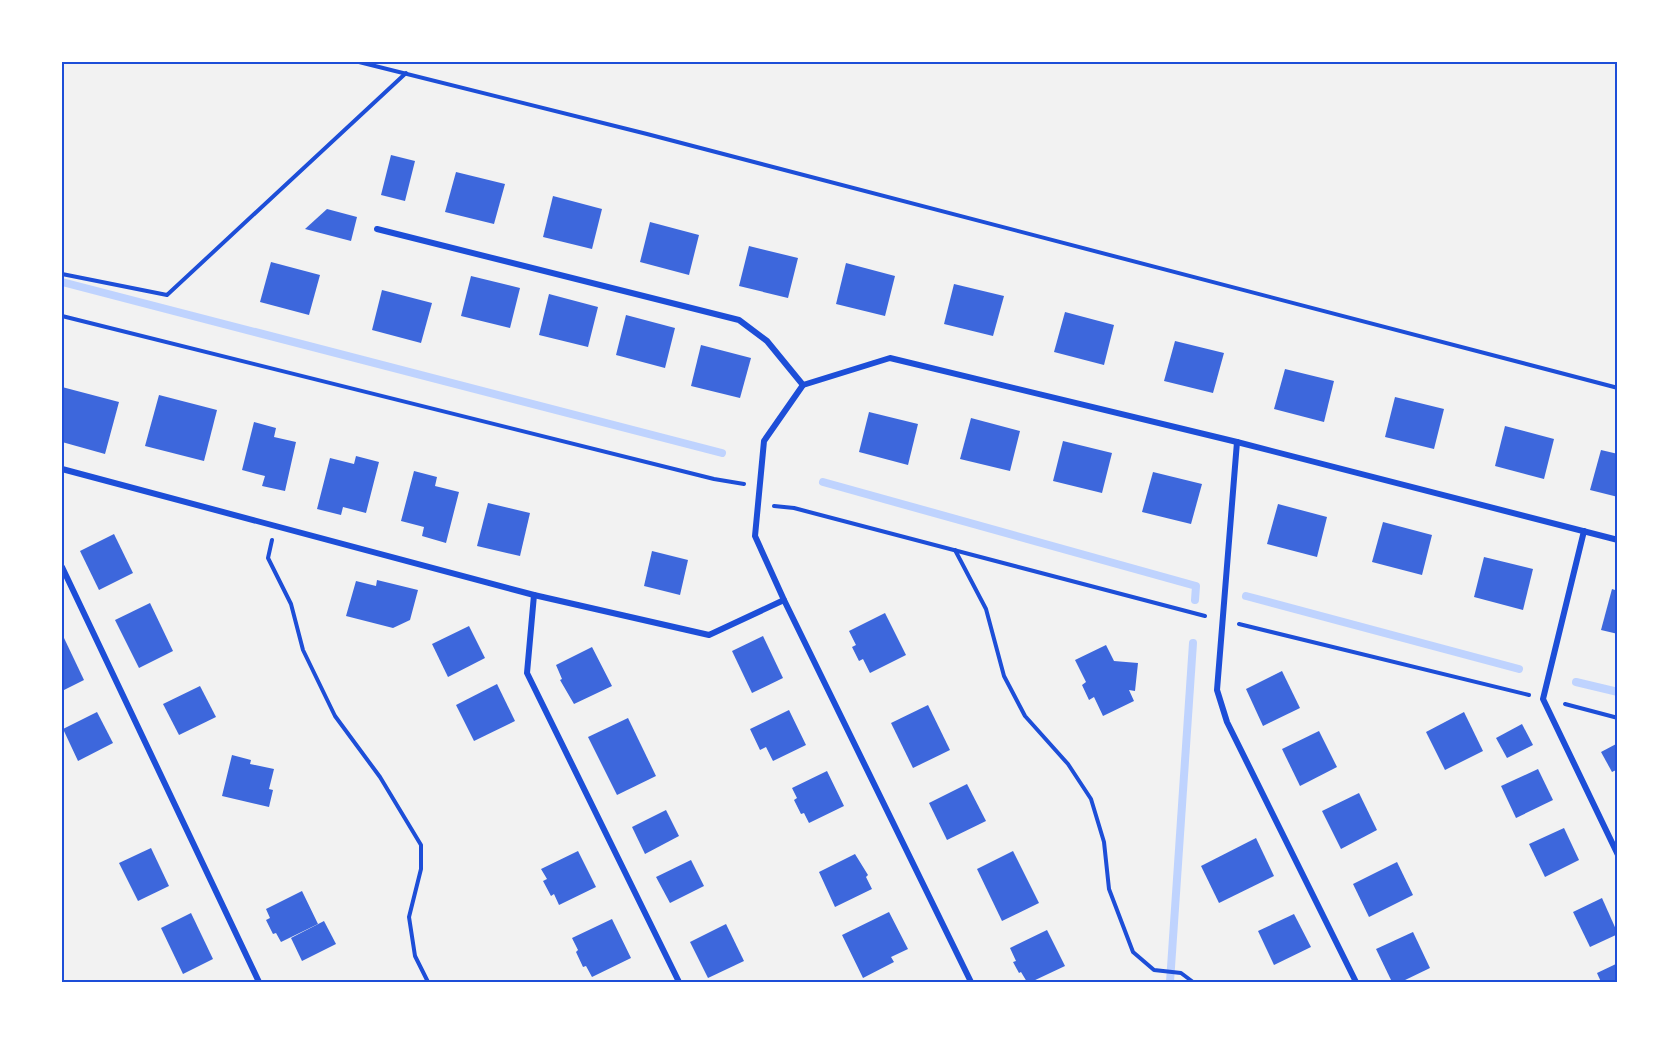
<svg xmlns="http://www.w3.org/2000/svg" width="1679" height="1044" font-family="'Alegreya Sans',sans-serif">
	<rect width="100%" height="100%" fill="#f2f2f2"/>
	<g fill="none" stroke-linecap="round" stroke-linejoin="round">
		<g stroke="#bfd3fe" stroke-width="8">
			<polyline points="62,282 722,453"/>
			<polyline points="823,482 1196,586 1195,600"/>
			<polyline points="1246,596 1519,669"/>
			<polyline points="1576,682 1618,692"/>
			<polyline points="1170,982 1193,643"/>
		</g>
	</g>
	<g fill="#3d67dc">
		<polygon points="391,155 415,161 405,201 381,195"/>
		<polygon points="456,172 505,184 494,224 445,212"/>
		<polygon points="553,196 602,209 592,249 543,237"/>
		<polygon points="327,209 357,217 351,241 305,229"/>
		<polygon points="650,222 699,235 689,275 640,262"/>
		<polygon points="749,246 798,258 788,298 739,286"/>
		<polygon points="271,262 320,275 309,315 260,302"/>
		<polygon points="846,263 895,276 885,316 836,304"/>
		<polygon points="471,276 520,288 510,328 461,316"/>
		<polygon points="954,284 1004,296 993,336 944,324"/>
		<polygon points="382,290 432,303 421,343 372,330"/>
		<polygon points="549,294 598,307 588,347 539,335"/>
		<polygon points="1065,312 1114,325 1104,365 1054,352"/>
		<polygon points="626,315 675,328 665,368 616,355"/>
		<polygon points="1175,341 1224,353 1213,393 1164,381"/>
		<polygon points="701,345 751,358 740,398 691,386"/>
		<polygon points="1285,369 1334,381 1324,422 1274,409"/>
		<polygon points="62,387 119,402 105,454 62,442"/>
		<polygon points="159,395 217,410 204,461 145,446"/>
		<polygon points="1395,397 1444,409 1434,449 1385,437"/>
		<polygon points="869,412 918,424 908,465 859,452"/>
		<polygon points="971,418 1020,431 1010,471 960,459"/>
		<polygon points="254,422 276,428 274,437 296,442 285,491 262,486 265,476 242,470"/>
		<polygon points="1505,426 1554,439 1544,479 1495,466"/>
		<polygon points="1063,441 1112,453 1102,493 1053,481"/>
		<polygon points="1601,450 1618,454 1618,497 1590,490"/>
		<polygon points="356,456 379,462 366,513 343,507 341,515 317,509 330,458 354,464"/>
		<polygon points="414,471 437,477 435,486 459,492 446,543 422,536 424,527 401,521"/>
		<polygon points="1153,472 1202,484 1191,524 1142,512"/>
		<polygon points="488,503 530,513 520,556 477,546"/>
		<polygon points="1278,504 1327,517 1317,557 1267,544"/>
		<polygon points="1383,522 1432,535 1422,575 1372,562"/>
		<polygon points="114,534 133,573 99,590 80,551"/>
		<polygon points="652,551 688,560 680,595 644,586"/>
		<polygon points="1484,557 1533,569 1523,610 1474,597"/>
		<polygon points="377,580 418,590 410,620 393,628 346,616 356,581 376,586"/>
		<polygon points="1612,589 1618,591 1618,634 1601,630"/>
		<polygon points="150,603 173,651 139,668 115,620"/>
		<polygon points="885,613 906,655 870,673 863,659 859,661 852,647 856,645 849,631"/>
		<polygon points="469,626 485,658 448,677 432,644"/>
		<polygon points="763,636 783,678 752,693 732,651"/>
		<polygon points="64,638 84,680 62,691 62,639"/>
		<polygon points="1106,645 1114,661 1138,663 1135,691 1129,690 1134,701 1103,716 1094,697 1089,700 1082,685 1086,682 1075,660"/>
		<polygon points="592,647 612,686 574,704 560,680 562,679 556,665"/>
		<polygon points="1282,671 1300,708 1263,726 1246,689"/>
		<polygon points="497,684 515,721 474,741 456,705"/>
		<polygon points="200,686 216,717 179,735 163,704"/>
		<polygon points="928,705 950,750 913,768 891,723"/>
		<polygon points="789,710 806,745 773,761 766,747 760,750 750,729"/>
		<polygon points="97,712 113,743 78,761 63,729"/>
		<polygon points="1464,712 1483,751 1445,770 1426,732"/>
		<polygon points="628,718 656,776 617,795 588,737"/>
		<polygon points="1522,724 1533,745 1507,758 1496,738"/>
		<polygon points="1319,731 1337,767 1300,786 1282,749"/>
		<polygon points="1618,743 1618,769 1612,772 1601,752"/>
		<polygon points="232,755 251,760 250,764 274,769 269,789 273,790 269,807 222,796"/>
		<polygon points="1538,769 1553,800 1516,818 1501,786"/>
		<polygon points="827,771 844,806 809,823 804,813 801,814 794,800 797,798 792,788"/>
		<polygon points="967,784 986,821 947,840 929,803"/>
		<polygon points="1359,793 1377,830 1341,849 1322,811"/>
		<polygon points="666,810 679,836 645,854 632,827"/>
		<polygon points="1564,828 1579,860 1545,877 1529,844"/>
		<polygon points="1256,838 1274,876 1219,903 1201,866"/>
		<polygon points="151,848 169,886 138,901 119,863"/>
		<polygon points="578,851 596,887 559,905 554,894 551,896 543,881 547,879 541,869"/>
		<polygon points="1013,851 1039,903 1002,921 977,869"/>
		<polygon points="855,854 868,875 866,877 872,889 835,907 819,872"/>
		<polygon points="691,860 704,886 670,903 656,877"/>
		<polygon points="1397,862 1413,895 1369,917 1353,884"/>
		<polygon points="302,891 318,924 281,942 276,933 273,934 266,920 270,918 266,909"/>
		<polygon points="1602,898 1618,934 1590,947 1573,912"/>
		<polygon points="889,912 908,949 891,957 894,962 863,978 842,935"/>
		<polygon points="191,913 213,959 183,974 161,928"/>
		<polygon points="1294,914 1311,947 1274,965 1258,931"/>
		<polygon points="612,919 631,958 592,977 586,966 583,967 576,952 578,950 572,938"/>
		<polygon points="324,921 336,944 302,961 291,938"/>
		<polygon points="726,924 744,961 708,978 690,942"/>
		<polygon points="1047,930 1065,966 1031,982 1027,982 1021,972 1019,973 1013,962 1016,961 1010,948"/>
		<polygon points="1413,932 1430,968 1401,982 1392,982 1376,949"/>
		<polygon points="1618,963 1618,982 1601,982 1597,973"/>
	</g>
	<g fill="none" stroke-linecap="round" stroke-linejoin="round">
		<g stroke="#1d4ed8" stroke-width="4">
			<polyline points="359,62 647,134 1618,388"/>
			<polyline points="62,274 167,295 406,73"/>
			<polyline points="62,316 714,479 744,484"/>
			<polyline points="774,506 794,508 1205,616"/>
			<polyline points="272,540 268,558 291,604 303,650 335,716 380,777 421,845 421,869 409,917 415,956 428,982"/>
			<polyline points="955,550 986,609 1004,676 1025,716 1068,764 1091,799 1104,842 1109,889 1133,952 1154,970 1181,973 1193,982"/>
			<polyline points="1239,624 1529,695"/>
			<polyline points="1565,704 1618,718"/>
		</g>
		<g stroke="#1d4ed8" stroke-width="6">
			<polyline points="377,229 739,320 767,341 803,385"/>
			<polyline points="1237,442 1217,690 1227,722 1356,982"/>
			<polyline points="62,469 534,595 709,635 784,600"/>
			<polyline points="1584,531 1543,699 1618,855"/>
			<polyline points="62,567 259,982"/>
			<polyline points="534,595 527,673 679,982"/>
			<polyline points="971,982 784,600 755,536 764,441 803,385 890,358 1237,442 1618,540"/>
		</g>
	</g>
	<rect width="1679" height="1044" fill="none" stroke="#ffffff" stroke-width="126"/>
	<rect x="63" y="63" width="1553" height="918" fill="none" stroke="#1d4ed8" stroke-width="2"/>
</svg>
